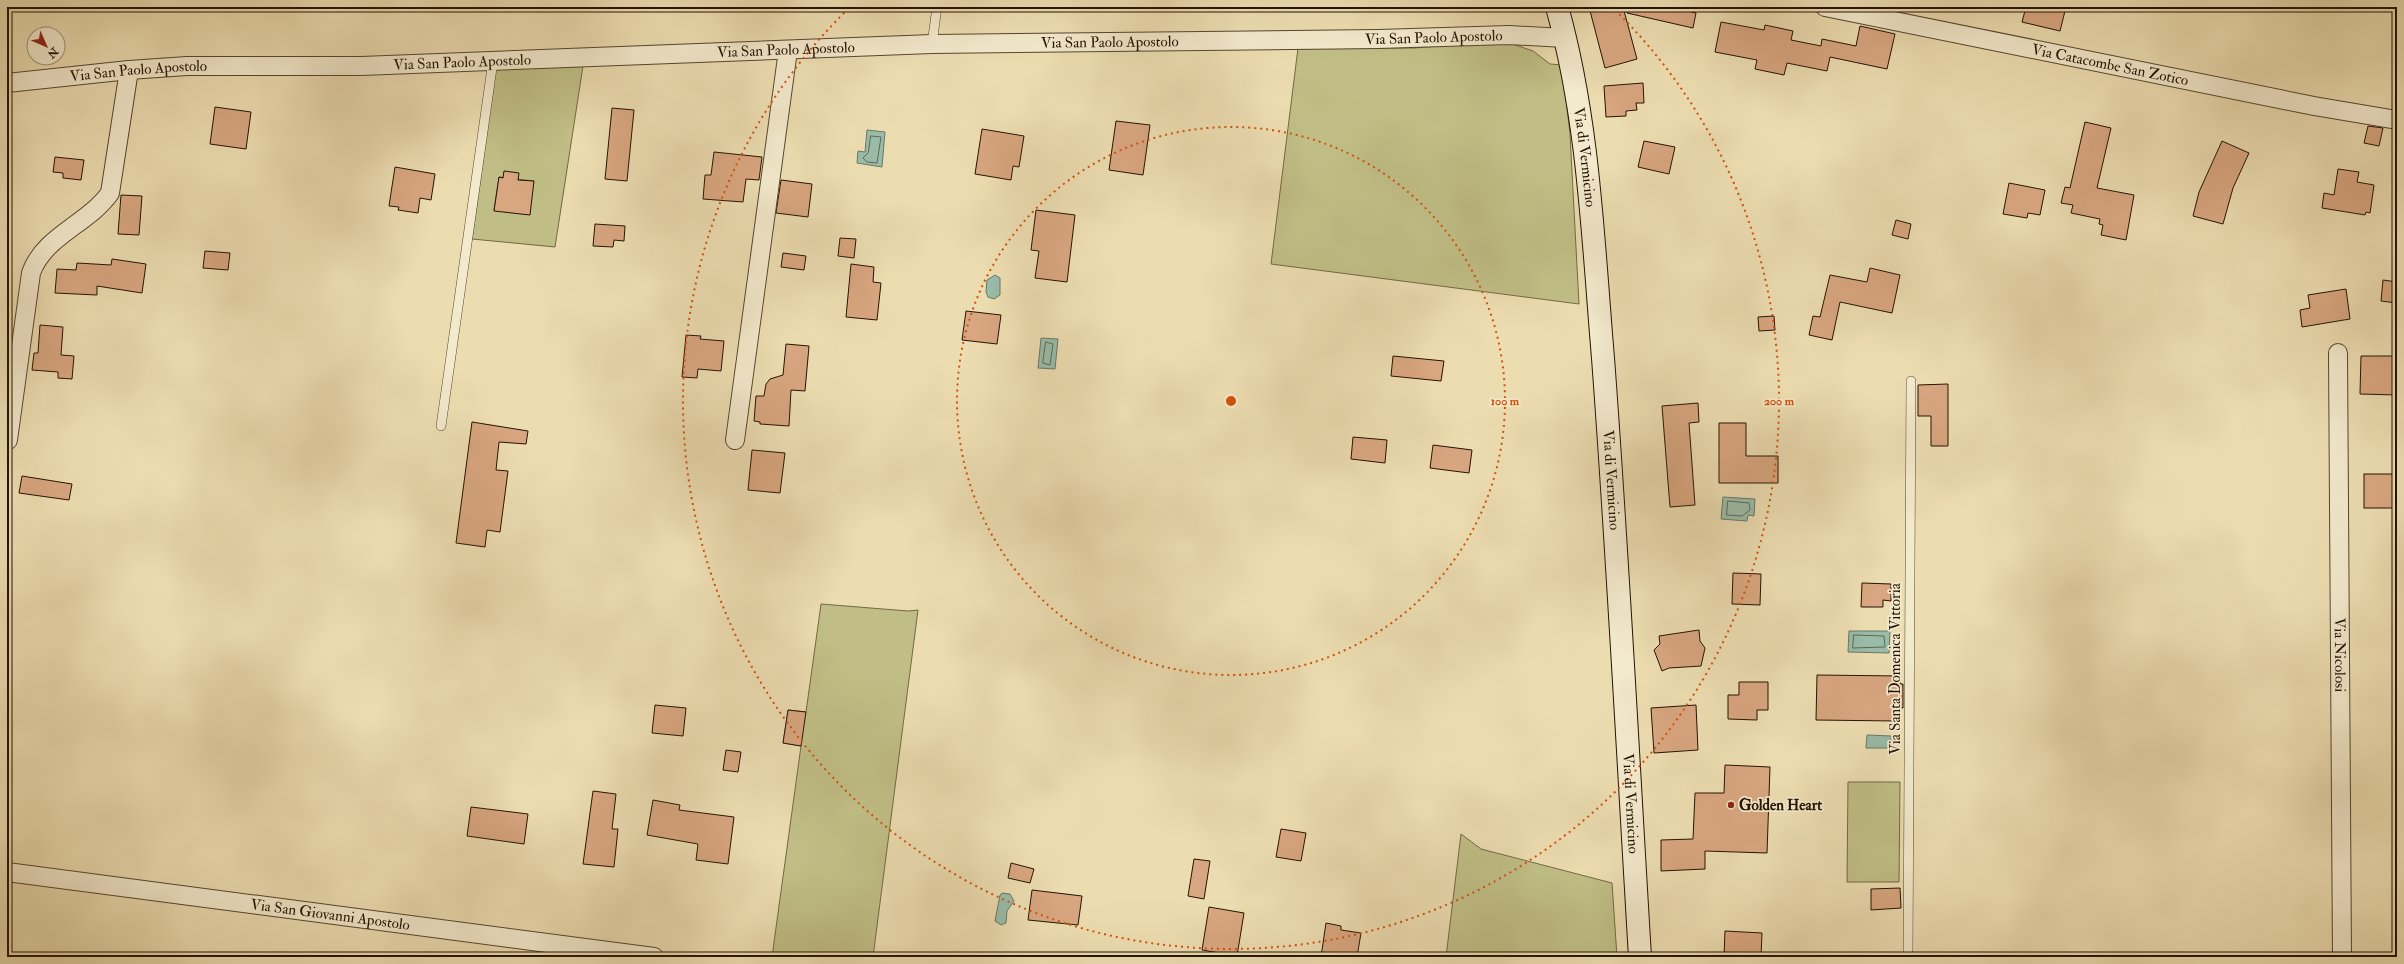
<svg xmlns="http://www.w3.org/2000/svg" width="2404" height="964" font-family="'IM FELL Double Pica',serif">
	<rect width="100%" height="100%" fill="#ecddb1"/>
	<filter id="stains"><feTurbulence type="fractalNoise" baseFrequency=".005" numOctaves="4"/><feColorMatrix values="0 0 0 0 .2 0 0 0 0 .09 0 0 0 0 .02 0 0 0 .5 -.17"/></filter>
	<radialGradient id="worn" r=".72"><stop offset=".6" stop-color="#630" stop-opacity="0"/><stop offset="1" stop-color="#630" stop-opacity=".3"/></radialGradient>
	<g fill="#c0be86" stroke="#726844" fill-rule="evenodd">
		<polygon points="1504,41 1533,51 1550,64 1562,65 1570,134 1579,304 1271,264 1298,48 1414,48"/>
		<path d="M583,66L555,247L472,239L496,68ZM499,177L534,181L494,210Z"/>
		<polygon points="821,604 908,611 918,610 873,957 772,957 801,746 783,743 788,710 806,712"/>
		<polygon points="1848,782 1900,782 1899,882 1847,882"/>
		<polygon points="1461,834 1481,849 1612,883 1617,957 1446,957"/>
	</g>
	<g fill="#99bca9" stroke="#6a7867">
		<polygon points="867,130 885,132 882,167 857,163 858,151 865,152"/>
		<polygon points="995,275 1000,278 1000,295 994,299 988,297 986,292 987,280"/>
		<polygon points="1041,338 1058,339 1055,369 1038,368"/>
		<polygon points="1723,497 1755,499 1754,516 1748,515 1747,521 1721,519"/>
		<polygon points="1849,631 1890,631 1889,653 1848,652"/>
		<polygon points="1867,735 1891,736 1891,748 1866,748"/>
		<polygon points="1002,893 1010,894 1014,901 1007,911 1006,923 1001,925 995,921 1000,895"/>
	</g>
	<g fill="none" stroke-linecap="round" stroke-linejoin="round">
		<g stroke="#5e6856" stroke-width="1">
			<polygon points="871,136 881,137 877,163 867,162 863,158 868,153"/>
			<polygon points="1046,342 1053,344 1050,365 1043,363"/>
			<polygon points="1728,501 1749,503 1750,510 1742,516 1727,515"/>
			<polygon points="1854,635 1884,636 1885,647 1853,648"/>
		</g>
	</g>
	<g fill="#d8a680" stroke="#241303">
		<polygon points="1589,7 1623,7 1637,59 1605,68"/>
		<polygon points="1628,7 1692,7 1691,12 1696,13 1693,28 1627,13"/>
		<polygon points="2026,7 2066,7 2060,31 2022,22"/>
		<polygon points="1721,22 1764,30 1765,25 1793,31 1791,40 1821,46 1822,39 1856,46 1860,26 1895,34 1887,69 1830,57 1827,71 1787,63 1784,75 1755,69 1757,60 1715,52"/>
		<polygon points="1643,83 1644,103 1636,103 1637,110 1626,111 1626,116 1606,117 1604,86"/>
		<polygon points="215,107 251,112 246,149 210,144"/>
		<polygon points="612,108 634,110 627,181 605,179"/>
		<polygon points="1116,121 1150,125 1143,175 1109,170"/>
		<polygon points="2085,122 2111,128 2097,188 2134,195 2126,240 2101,235 2103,225 2099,224 2100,219 2071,213 2073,205 2061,203 2065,187 2070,188"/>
		<polygon points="2368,126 2383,128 2379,146 2364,143"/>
		<polygon points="982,129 1024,136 1019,167 1013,166 1011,180 975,174"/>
		<polygon points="1644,141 1675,147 1669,174 1638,167"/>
		<polygon points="2222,141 2249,153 2233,188 2223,224 2193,216 2199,192"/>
		<polygon points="714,152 762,157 759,180 746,179 743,202 703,199 705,175 711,175"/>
		<polygon points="55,157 84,160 81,180 63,178 63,173 53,172"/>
		<polygon points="395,167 435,174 431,200 420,198 418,213 398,210 399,207 389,206"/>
		<polygon points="2338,169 2359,172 2357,182 2374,185 2370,213 2366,212 2365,215 2322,208 2324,193 2334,195"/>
		<polygon points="504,171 519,173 518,180 534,181 530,215 494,211 499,177 503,178"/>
		<polygon points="781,180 812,184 808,217 776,213"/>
		<polygon points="2009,183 2045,190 2040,215 2028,213 2027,218 2003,214"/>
		<polygon points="121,195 142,196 139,235 118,234"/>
		<polygon points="1036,210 1075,215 1067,282 1035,278 1039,251 1031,250"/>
		<polygon points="1896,220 1911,224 1908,239 1892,235"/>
		<polygon points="595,224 625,226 624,241 614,240 613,247 593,246"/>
		<polygon points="840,238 856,239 854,258 838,256"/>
		<polygon points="205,251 230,253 228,270 203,268"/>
		<polygon points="783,253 806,256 804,270 781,267"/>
		<polygon points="112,259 146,264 142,293 97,286 97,295 55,293 57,269 76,270 77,263 111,265"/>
		<polygon points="851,264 874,267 873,282 881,283 877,320 846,317"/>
		<polygon points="1870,268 1900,275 1892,313 1840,302 1832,340 1809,335 1813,316 1820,317 1830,275 1867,282"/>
		<polygon points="2383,280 2397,282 2397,303 2381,301"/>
		<polygon points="2346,289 2350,319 2302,327 2300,310 2310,308 2308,295"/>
		<polygon points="966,311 1001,315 997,344 962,340"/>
		<polygon points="1774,316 1775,330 1759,331 1758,317"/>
		<polygon points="40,325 63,327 61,355 74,356 72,379 58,378 58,372 32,370 34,353 38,353"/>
		<polygon points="686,335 701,336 700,339 724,341 721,371 698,369 697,378 682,377"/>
		<polygon points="786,344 809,346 805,391 791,390 789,426 760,424 760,422 754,421 756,396 764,396 766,384 770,379 783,375"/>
		<polygon points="1393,356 1444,361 1441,381 1391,376"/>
		<polygon points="2361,356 2397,356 2397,395 2360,394"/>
		<polygon points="1948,384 1948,446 1931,446 1931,416 1918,416 1918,385"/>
		<polygon points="1698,403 1699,422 1689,423 1695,505 1670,507 1662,406"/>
		<polygon points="472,422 528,431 526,444 499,442 496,470 508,471 500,532 487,530 485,547 456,543"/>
		<polygon points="1719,423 1746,423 1746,456 1778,456 1778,483 1719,483"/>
		<polygon points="1353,437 1387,440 1385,463 1351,459"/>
		<polygon points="1433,445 1472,450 1469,473 1430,468"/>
		<polygon points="752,450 785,453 780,493 748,490"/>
		<rect x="2364" y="474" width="33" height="34"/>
		<polygon points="22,476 72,484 69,500 19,493"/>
		<polygon points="1733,573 1761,574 1760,605 1732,604"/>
		<polygon points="1862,583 1891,584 1891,601 1883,600 1883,607 1861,607"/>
		<polygon points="1699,630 1700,641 1705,648 1701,666 1669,668 1662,671 1654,650 1660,644 1659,636"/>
		<polygon points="1817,675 1900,676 1900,684 1903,684 1903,708 1895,707 1895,721 1816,720"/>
		<polygon points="1739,682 1768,682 1768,710 1757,710 1757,720 1728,719 1728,695 1739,695"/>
		<polygon points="655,705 686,708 683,736 652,733"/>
		<polygon points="1696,705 1698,750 1654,753 1651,708"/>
		<polygon points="788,710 806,712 801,746 783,743"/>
		<polygon points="726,750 741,752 738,772 723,770"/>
		<polygon points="1725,765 1770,767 1767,853 1705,851 1705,869 1661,871 1661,840 1693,839 1695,793 1724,793"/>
		<polygon points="593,791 616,794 612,829 618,829 614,867 583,864"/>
		<polygon points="653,800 680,805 679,810 734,817 728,864 696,860 698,844 647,835"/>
		<polygon points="471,807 528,814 524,844 467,836"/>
		<polygon points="1281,829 1306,833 1301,861 1276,857"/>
		<polygon points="1194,859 1210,861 1204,899 1188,896"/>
		<polygon points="1011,863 1034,869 1030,883 1008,878"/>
		<polygon points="1900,888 1901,908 1871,910 1871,889"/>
		<polygon points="1032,890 1082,896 1078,925 1028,920"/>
		<polygon points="1209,907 1244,913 1237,956 1202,950"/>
		<polygon points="1326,923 1341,926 1341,930 1361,933 1357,957 1321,957"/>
		<polygon points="1725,931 1762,933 1761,957 1724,957"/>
	</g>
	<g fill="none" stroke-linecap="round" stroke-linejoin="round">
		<defs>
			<g id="service">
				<polyline points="932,44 937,7"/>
				<polyline points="441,426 493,61"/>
				<polyline points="1908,957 1911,381"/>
			</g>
			<g id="minor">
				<path id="s1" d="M1825,7L2314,106L2397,120"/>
				<path id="s2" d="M7,83L129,70L187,66H361L932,44L1378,39L1509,35L1565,38"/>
				<path id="s3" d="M2338,353L2342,957"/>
				<path d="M8,440L31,273C44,236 88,224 110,193L129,70"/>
				<polyline points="735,440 788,50"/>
				<path id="s4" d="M7,872L654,957"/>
			</g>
			<g id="secondary">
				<path id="s5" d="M1557,7C1589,121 1593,241 1603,358C1618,558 1628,758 1640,957"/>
			</g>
		</defs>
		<use href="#service" stroke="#56462e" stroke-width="10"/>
		<use href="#minor" stroke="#56462e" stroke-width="20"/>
		<use href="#secondary" stroke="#241303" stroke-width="24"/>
		<use href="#service" stroke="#f3e9cc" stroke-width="9"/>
		<use href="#minor" stroke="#f3e9cc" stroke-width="18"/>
		<use href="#secondary" stroke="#f3e9cc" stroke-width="22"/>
	</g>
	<g fill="none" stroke="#d4520b" stroke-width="2" stroke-dasharray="2 4">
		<circle cx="1231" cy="401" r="274"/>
		<path d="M1615 10A548 548 0 1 1 847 10"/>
	</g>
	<circle fill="#8f2418" stroke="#f3e9cc" stroke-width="1.5" cx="1731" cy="805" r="4"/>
	<g text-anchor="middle" stroke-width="3.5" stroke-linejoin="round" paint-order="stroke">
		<g font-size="15" fill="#241303" stroke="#f3e9cc">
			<text dy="5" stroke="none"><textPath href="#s2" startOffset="1428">Via San Paolo Apostolo</textPath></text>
			<text dy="5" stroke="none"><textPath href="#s2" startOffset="1104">Via San Paolo Apostolo</textPath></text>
			<text dy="5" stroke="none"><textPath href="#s2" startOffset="780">Via San Paolo Apostolo</textPath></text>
			<text dy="5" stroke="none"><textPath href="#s2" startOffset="456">Via San Paolo Apostolo</textPath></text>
			<text dy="5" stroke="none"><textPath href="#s1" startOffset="291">Via Catacombe San Zotico</textPath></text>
			<text dy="5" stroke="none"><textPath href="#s2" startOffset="132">Via San Paolo Apostolo</textPath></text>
			<text dy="5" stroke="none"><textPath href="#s5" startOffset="153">Via di Vermicino</textPath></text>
			<text dy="5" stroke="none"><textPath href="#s5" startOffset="477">Via di Vermicino</textPath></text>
			<text dy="5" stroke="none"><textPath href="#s3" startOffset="302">Via Nicolosi</textPath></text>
			<text transform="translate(1895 669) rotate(-90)" y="5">Via Santa Domenica Vittoria</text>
			<text dy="5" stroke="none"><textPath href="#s5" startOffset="801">Via di Vermicino</textPath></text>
			<text dy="5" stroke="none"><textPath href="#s4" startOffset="326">Via San Giovanni Apostolo</textPath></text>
		</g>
		<g font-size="15" font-weight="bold" fill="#241303" stroke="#f3e9cc" text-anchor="start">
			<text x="1739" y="810">Golden Heart</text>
		</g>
	</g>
	<circle cx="1231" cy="401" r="6" fill="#d4520b" stroke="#f3e9cc" stroke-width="2"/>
	<g font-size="12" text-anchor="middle" font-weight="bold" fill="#d4520b" stroke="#f3e9cc" stroke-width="3.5" stroke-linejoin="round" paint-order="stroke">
		<text x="1505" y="405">100 m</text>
		<text x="1779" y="405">200 m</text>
	</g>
	<rect width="2404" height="964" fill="none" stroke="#ecddb1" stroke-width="24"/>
	<rect x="8" y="8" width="2388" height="948" fill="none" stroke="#241303" stroke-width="2"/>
	<rect x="12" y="12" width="2380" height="940" fill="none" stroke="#241303"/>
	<g transform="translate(46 46) rotate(135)"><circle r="19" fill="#f3e9cc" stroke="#a0937c"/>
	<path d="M0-3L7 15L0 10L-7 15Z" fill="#8f2418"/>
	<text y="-6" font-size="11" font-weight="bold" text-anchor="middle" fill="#241303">N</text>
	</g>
	<rect width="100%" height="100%" filter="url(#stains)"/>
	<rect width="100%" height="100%" fill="url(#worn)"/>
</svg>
